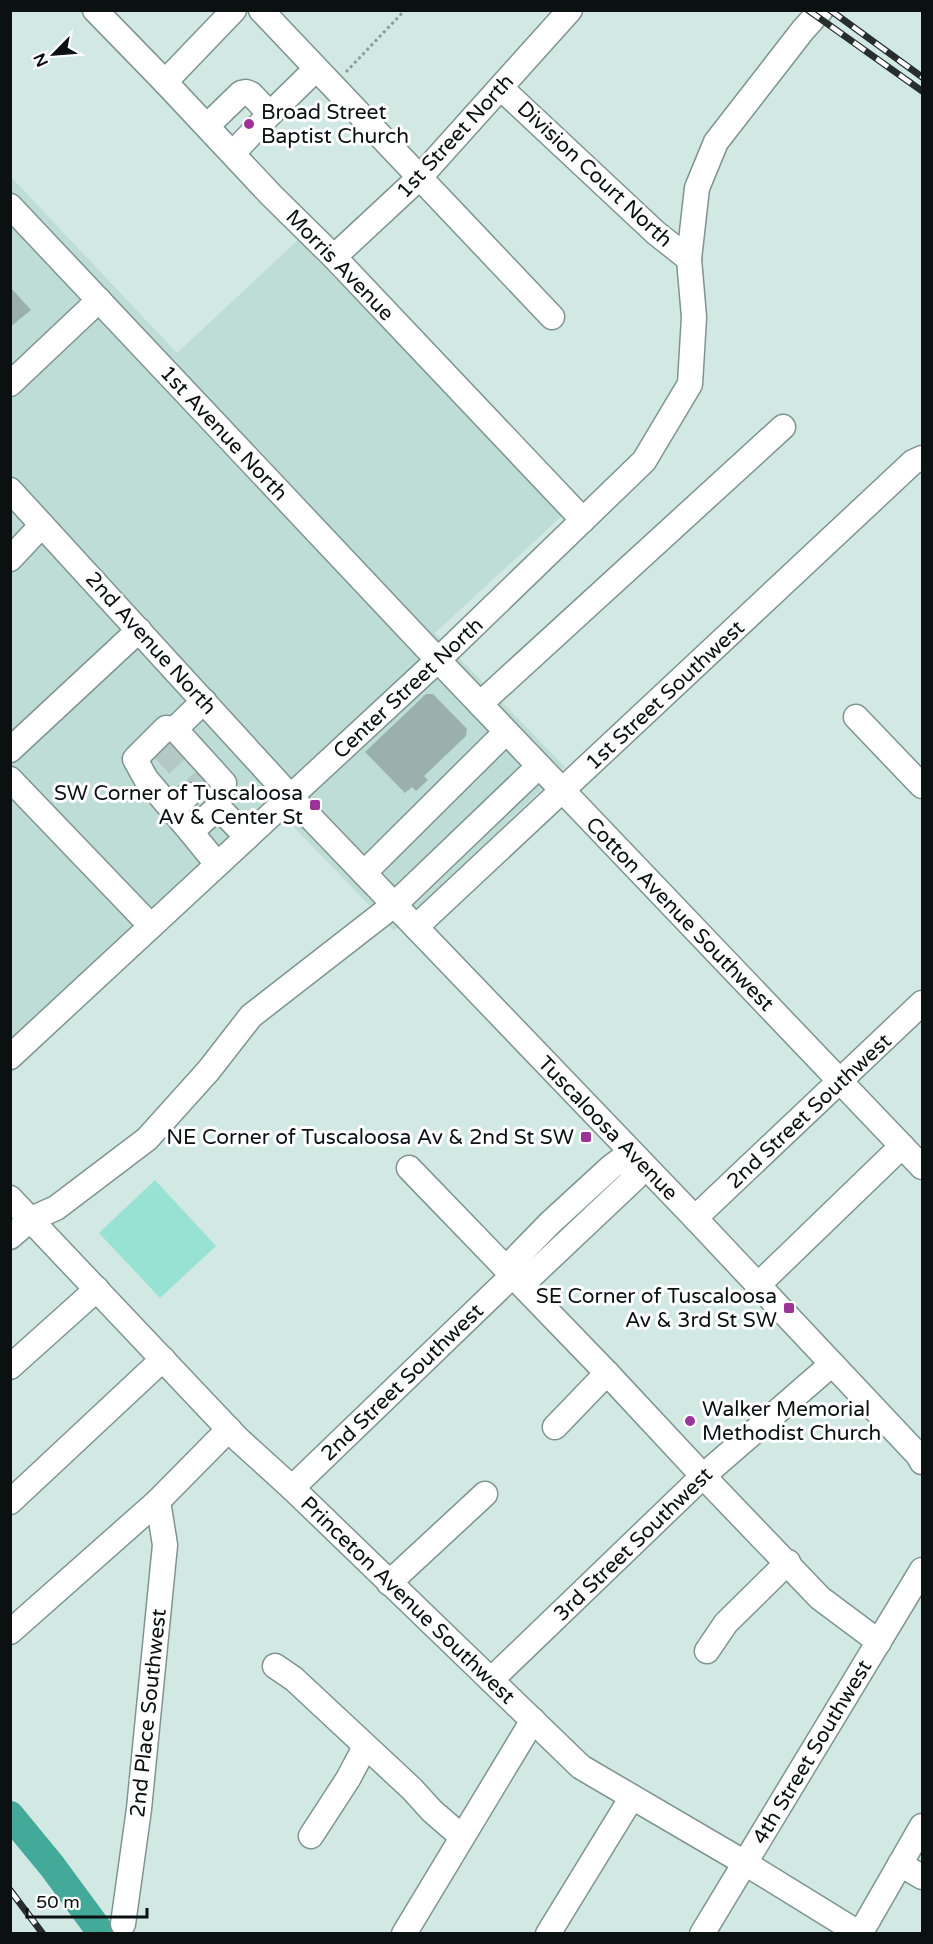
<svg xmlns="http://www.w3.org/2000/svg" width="933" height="1944" font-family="'Varela Round',sans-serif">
	<rect width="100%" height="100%" fill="#d2e9e3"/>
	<polygon fill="#bdddd6" points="11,177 177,353 298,240 564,514 435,633 565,767 394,931 286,819 11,1073"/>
	<polygon fill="#97e2d2" points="155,1180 216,1246 160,1298 99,1233"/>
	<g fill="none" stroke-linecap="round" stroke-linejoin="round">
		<polyline stroke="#43aa99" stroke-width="28" points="10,1815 52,1866 102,1934"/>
	</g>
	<g fill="#9bb0ab">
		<polygon points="10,287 31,310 10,327"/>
		<polygon points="426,694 433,694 467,729 466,736 424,776 428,780 416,791 412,787 405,793 365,752"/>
	</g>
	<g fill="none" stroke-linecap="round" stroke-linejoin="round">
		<g stroke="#b4c9c3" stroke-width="24" stroke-dasharray="24 12" stroke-linecap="butt">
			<polyline points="161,765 181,746"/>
			<polyline points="188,795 210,775"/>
		</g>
		<defs>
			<g id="minor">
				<polyline points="95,10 165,82 271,195 334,257 583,520"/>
				<polyline points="261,10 552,317"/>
				<polyline points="165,82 234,10"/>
				<polyline points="501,88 656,233 689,259"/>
				<polyline points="207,126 241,93 246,92 251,94 270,114 316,69"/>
				<polyline points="233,153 270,114"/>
				<polyline points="10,206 438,660 922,1167"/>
				<polyline points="334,257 420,177 570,10"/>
				<polyline points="10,384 99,300"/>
				<polyline points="10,490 290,796 695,1218 918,1455 922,1462"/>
				<polyline points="10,559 42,525"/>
				<polyline points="480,704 783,427"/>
				<polyline points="856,717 922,786"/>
				<polyline points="175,729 224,783 218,807 191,832 146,779 135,759 166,728 175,729 204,701"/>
				<polyline points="10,750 139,630"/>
				<polyline points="10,779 151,926"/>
				<polyline points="218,807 247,837"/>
				<polyline points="172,810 188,795"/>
				<polyline points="191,832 217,864"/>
				<polyline points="364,873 506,732"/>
				<polyline points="416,927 913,462 922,458"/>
				<polyline points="10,1057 438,660 644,461 690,384 694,317 689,259 697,188 716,142 803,30 821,10"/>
				<polyline points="409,1168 607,1373 703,1476 820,1598 879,1642"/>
				<polyline points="10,1198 238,1439 292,1488 581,1767 745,1863 860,1934"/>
				<polyline points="695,1218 922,1003"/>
				<polyline points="10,1237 31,1219 56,1208 147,1139 209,1070 251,1016 395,904 539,766"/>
				<polyline points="758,1285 902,1146"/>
				<polyline points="10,1367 97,1289"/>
				<polyline points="555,1427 607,1373"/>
				<polyline points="292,1488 512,1276 514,1260 550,1223 611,1167 623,1158 635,1158 635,1178 528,1279 512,1276"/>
				<polyline points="10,1502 163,1359"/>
				<polyline points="389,1583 485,1494"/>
				<polyline points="10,1632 158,1501 229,1429"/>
				<polyline points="707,1651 726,1623 788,1562"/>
				<polyline points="275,1666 294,1679 412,1789 432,1811 462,1837"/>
				<polyline points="491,1680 703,1476 832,1364"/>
				<polyline points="311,1836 348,1779 365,1747"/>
				<polyline points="900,1864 922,1877"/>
				<polyline points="123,1924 139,1809 165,1545 158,1501"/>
				<polyline points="404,1934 533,1720"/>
				<polyline points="548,1934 632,1797"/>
				<polyline points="702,1934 922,1570"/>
				<polyline points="860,1934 922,1826"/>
			</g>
		</defs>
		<use href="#minor" stroke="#7f948f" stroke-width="27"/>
		<polyline stroke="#8c9e99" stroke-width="3" stroke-dasharray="3 3" stroke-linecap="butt" points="346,72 405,10"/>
		<use href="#minor" stroke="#fff" stroke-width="24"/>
		<defs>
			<g id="rail">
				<polyline points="808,10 922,91"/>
				<polyline points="830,10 922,77"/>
				<polyline points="10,1890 43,1934"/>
			</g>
		</defs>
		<use href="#rail" stroke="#262f2e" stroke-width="7"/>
		<use href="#rail" stroke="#fff" stroke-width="4.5" stroke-dasharray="14" stroke-linecap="butt"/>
	</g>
	<g fill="#9c3397" stroke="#fff" stroke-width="2">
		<circle cx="249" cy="124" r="6"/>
		<rect x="309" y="799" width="12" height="12" rx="3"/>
		<rect x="580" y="1131" width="12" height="12" rx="3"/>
		<rect x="783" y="1302" width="12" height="12" rx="3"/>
		<circle cx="690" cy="1421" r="6"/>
	</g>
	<g text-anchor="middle" stroke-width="6" stroke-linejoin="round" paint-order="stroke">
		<g font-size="21" fill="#0a1110" stroke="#fff" text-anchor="end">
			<text x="261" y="119" text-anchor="start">Broad Street<tspan x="261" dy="24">Baptist Church</tspan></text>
			<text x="303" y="800">SW Corner of Tuscaloosa<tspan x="303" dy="24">Av &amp; Center St</tspan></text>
			<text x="574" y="1144">NE Corner of Tuscaloosa Av &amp; 2nd St SW</text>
			<text x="777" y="1303">SE Corner of Tuscaloosa<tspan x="777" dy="24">Av &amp; 3rd St SW</tspan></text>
			<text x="702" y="1416" text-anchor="start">Walker Memorial<tspan x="702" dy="24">Methodist Church</tspan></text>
		</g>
		<g font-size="21" fill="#0a1110" stroke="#fff">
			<text transform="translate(455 136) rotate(-47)" y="7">1st Street North</text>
			<text transform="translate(595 174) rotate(43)" y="7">Division Court North</text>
			<text transform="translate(340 265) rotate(46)" y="7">Morris Avenue</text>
			<text transform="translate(224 433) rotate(47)" y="7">1st Avenue North</text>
			<text transform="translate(151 643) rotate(48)" y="7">2nd Avenue North</text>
			<text transform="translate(408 688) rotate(-43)" y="7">Center Street North</text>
			<text transform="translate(665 695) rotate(-43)" y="7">1st Street Southwest</text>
			<text transform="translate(680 914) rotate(46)" y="7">Cotton Avenue Southwest</text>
			<text transform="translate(809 1111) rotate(-43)" y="7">2nd Street Southwest</text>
			<text transform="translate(608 1128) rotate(46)" y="7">Tuscaloosa Avenue</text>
			<text transform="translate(402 1382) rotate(-44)" y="7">2nd Street Southwest</text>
			<text transform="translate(633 1544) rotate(-44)" y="7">3rd Street Southwest</text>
			<text transform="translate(408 1600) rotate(44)" y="7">Princeton Avenue Southwest</text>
			<text transform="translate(148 1713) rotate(-84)" y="7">2nd Place Southwest</text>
			<text transform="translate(812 1752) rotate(-59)" y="7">4th Street Southwest</text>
		</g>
	</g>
	<rect width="933" height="1944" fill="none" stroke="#0a1110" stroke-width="24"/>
	<g transform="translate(54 54) rotate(245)" stroke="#ffffff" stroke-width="4.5" paint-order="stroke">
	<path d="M0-4.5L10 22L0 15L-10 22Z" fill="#0a1110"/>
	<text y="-9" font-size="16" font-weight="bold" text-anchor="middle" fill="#0a1110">N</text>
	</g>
	<path d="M27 1908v9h120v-9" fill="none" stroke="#0a1110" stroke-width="3"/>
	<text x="36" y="1908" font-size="18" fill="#0a1110" stroke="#ffffff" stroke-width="4.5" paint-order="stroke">50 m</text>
</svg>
